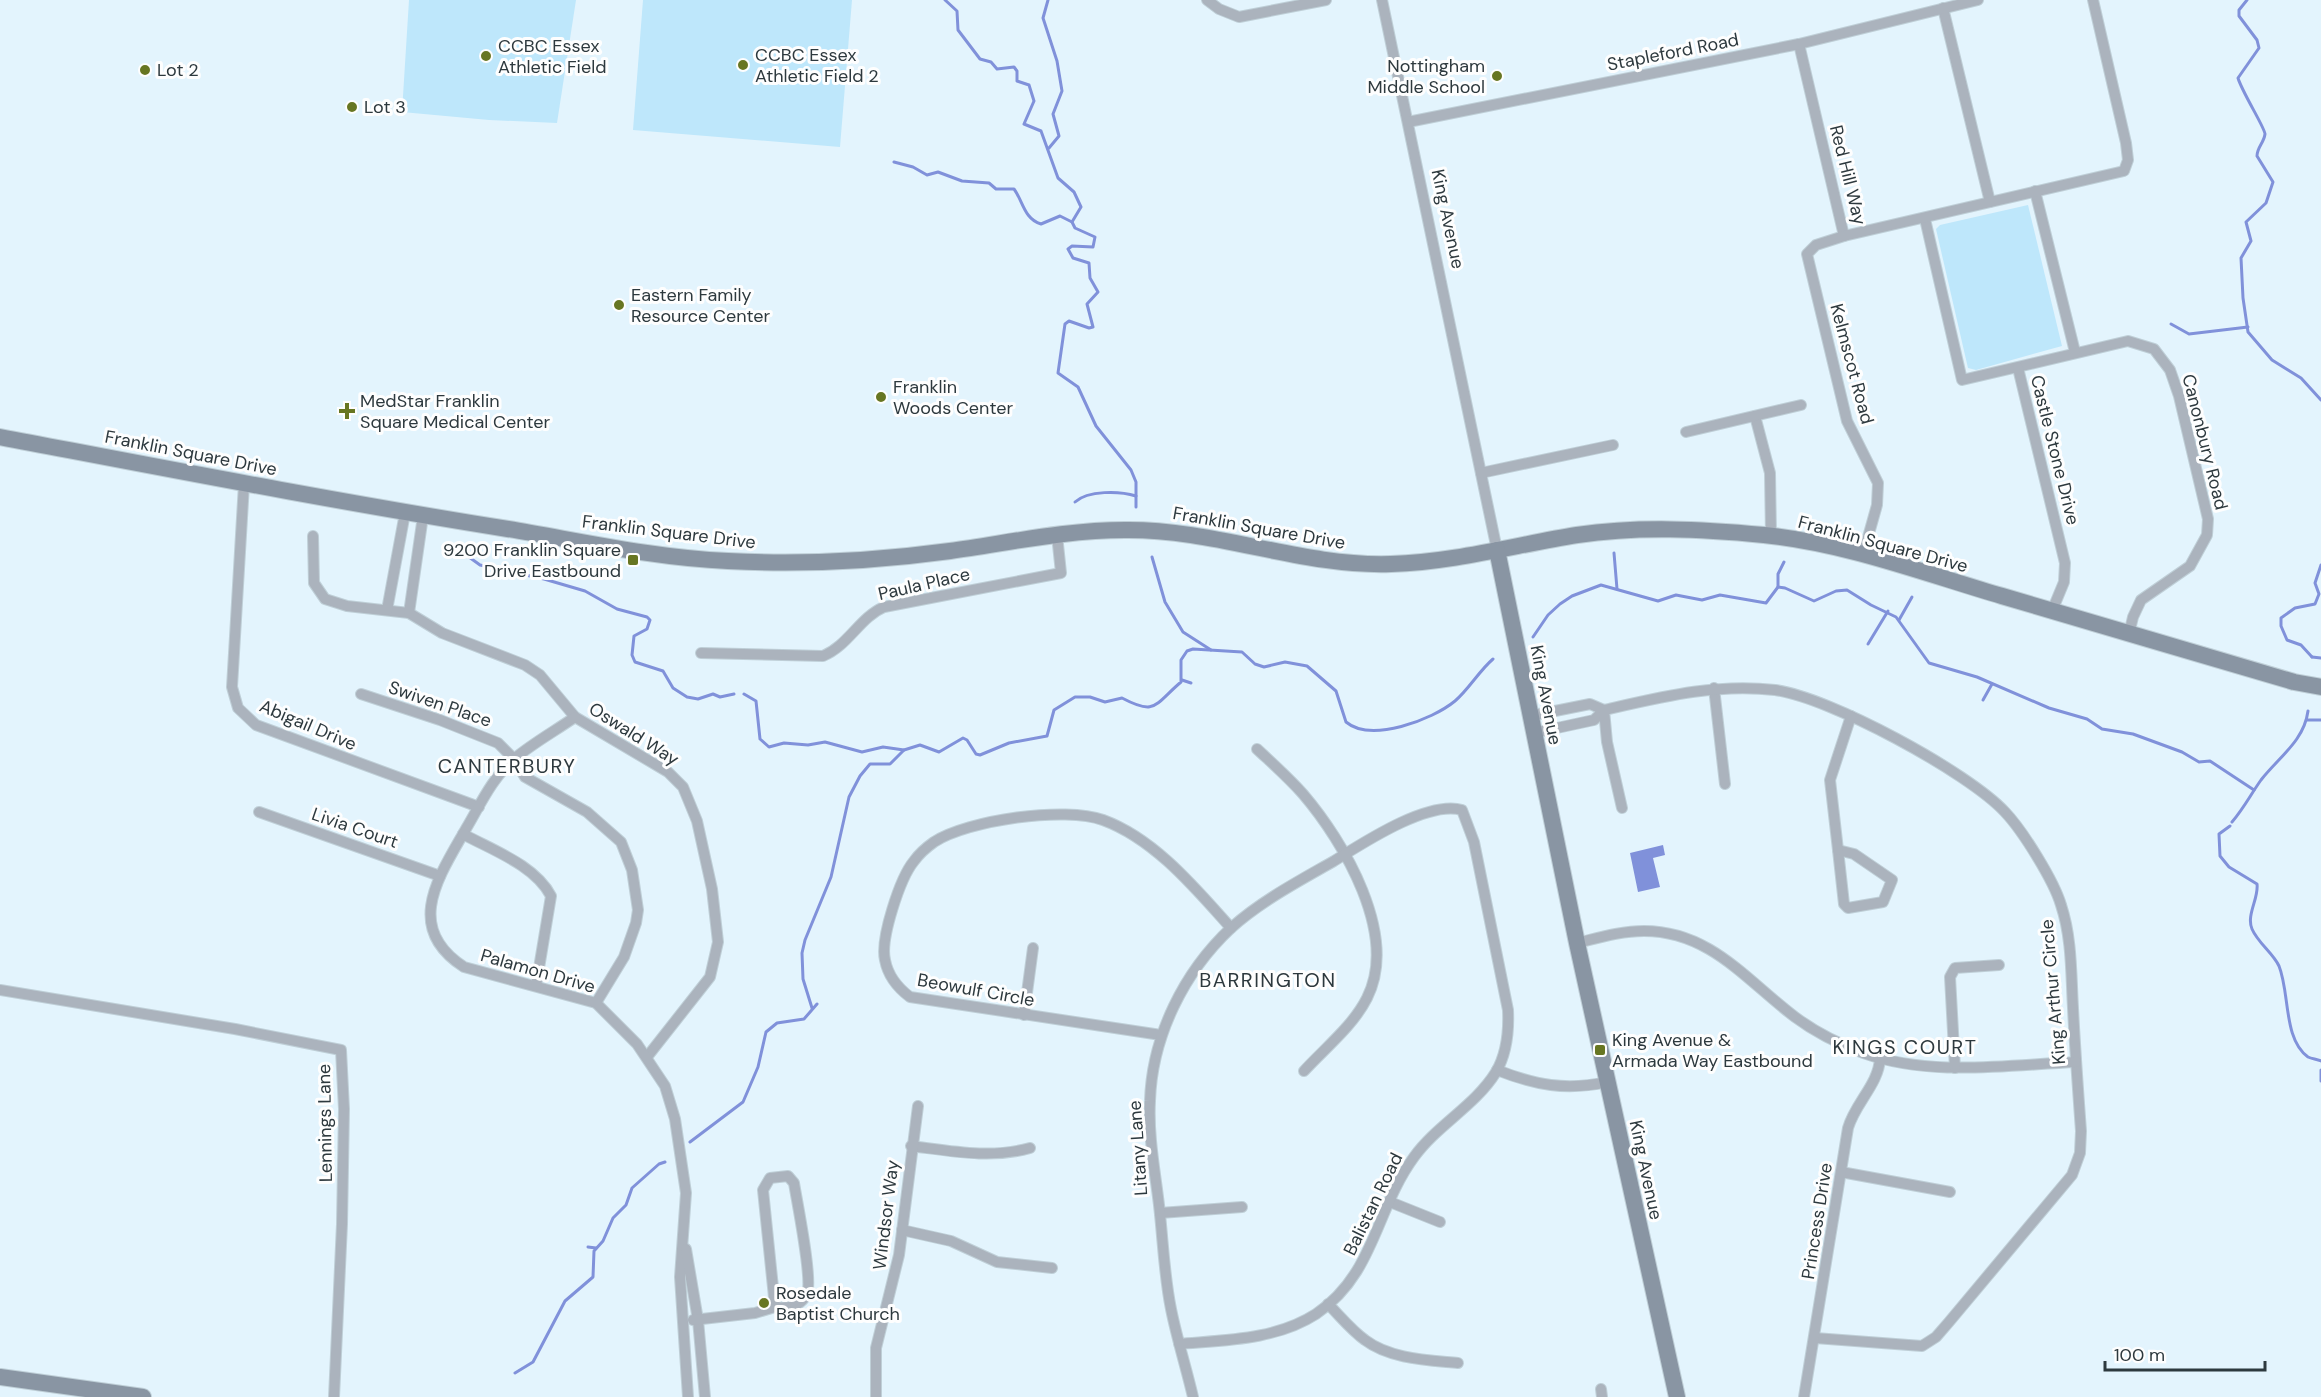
<svg xmlns="http://www.w3.org/2000/svg" width="2321" height="1397" font-family="'DM Sans',sans-serif">
	<rect width="100%" height="100%" fill="#e3f4fd"/>
	<g fill="#bee7fb">
		<polygon points="409,0 576,0 557,123 489,120 402,112"/>
		<polygon points="643,0 852,0 840,147 633,130"/>
		<polygon points="2028,205 2062,346 1976,370 1968,368 1936,229 1940,225"/>
	</g>
	<polygon fill="#8091da" points="1663,845 1665,855 1653,858 1660,887 1638,892 1630,853"/>
	<g fill="none" stroke-linecap="round" stroke-linejoin="round">
		<g stroke="#8091da" stroke-width="3">
			<polyline points="945,0 957,11 958,30 980,59 991,62 997,69 1014,67 1017,71 1017,81 1029,85 1034,101 1024,124 1041,131 1058,178 1074,192 1081,207 1072,222"/>
			<polyline points="1048,0 1043,18 1057,61 1062,91 1053,114 1059,136 1049,148"/>
			<path d="M2247,0L2239,10V16L2257,40L2259,48L2238,78C2242,92 2265,128 2265,134C2264,143 2257,147 2257,156L2273,182L2266,203L2246,222L2251,241L2241,258L2243,298L2248,332L2272,360L2301,378L2321,400"/>
			<path d="M894,162L913,167L927,175L938,172L962,181L989,183L996,189H1014C1023,201 1024,219 1041,224L1060,216L1072,222L1075,228L1095,237L1093,247L1072,246L1068,249L1073,258L1089,263L1090,278L1098,292L1087,304L1093,327L1089,328L1069,321L1065,324L1058,373L1078,387L1096,426L1131,470L1136,482V507"/>
			<polyline points="2171,324 2189,334 2248,327"/>
			<path d="M1075,502C1088,490 1120,491 1136,496"/>
			<polyline points="462,552 480,565 544,579 585,591 617,609 647,617 650,620 647,629 634,636 632,655 635,662 663,671 673,688 687,697 698,699 713,694 720,697 734,694"/>
			<polyline points="1614,553 1617,589"/>
			<polyline points="1152,557 1165,602 1183,632 1211,650"/>
			<polyline points="1778,587 1785,588 1814,601 1836,591 1847,590 1871,605 1896,617 1929,663 1977,677 2049,708 2087,719 2102,729 2133,734 2182,752 2199,762 2210,761 2254,790"/>
			<polyline points="1899,620 1912,597"/>
			<polyline points="1533,637 1548,615 1560,604 1572,596 1601,585 1658,601 1676,595 1702,600 1720,595 1766,603 1778,587 1778,574 1784,562"/>
			<polyline points="1868,644 1888,611"/>
			<polyline points="2312,657 2301,645 2287,640 2281,626 2281,618 2295,608 2315,604 2319,594 2315,583 2321,565"/>
			<polyline points="2312,657 2321,658"/>
			<polyline points="1182,680 1191,683"/>
			<polyline points="744,694 756,701 760,739 769,747 784,743 808,745 825,742 862,752 883,747 904,750"/>
			<polyline points="1983,700 1992,684"/>
			<polyline points="2307,720 2321,720"/>
			<path d="M2232,822C2244,808 2251,794 2261,780C2279,757 2304,741 2308,711"/>
			<path d="M2230,826L2219,834L2220,856L2229,867L2257,884C2259,898 2246,915 2252,929C2258,943 2273,953 2279,966C2290,993 2283,1039 2308,1057C2312,1059 2317,1059 2321,1061"/>
			<path d="M812,1008L803,979L802,953L805,940L831,877L849,797L860,776L870,764H890L904,750L920,745L939,752L963,738L967,740L976,754L980,755L1009,743L1047,736L1054,710L1075,697H1090L1105,702L1122,698C1156,716 1154,705 1181,682V660L1187,651L1193,649L1242,652L1255,664L1264,667L1285,662L1307,666L1336,691L1346,722C1371,743 1432,720 1455,701C1469,689 1479,671 1493,659"/>
			<polyline points="2321,1070 2321,1081"/>
			<polyline points="690,1142 743,1102 758,1067 766,1032 777,1023 804,1019 817,1004"/>
			<polyline points="588,1247 596,1248"/>
			<polyline points="515,1373 533,1362 565,1301 593,1277 594,1251 603,1241 613,1218 626,1205 632,1188 659,1164 665,1162"/>
		</g>
		<defs>
			<g id="street">
				<polyline points="1207,0 1219,9 1239,17 1326,0"/>
				<polyline points="1382,0 1497,550"/>
				<polyline points="1943,8 1990,202"/>
				<polyline points="1799,44 1844,236"/>
				<polyline points="1408,122 1799,44 1978,0"/>
				<polyline points="2035,191 2075,352"/>
				<polyline points="1925,219 1962,380 2128,341 2154,349 2170,370 2179,396 2208,519 2207,535 2190,566 2141,600 2133,617 2129,634"/>
				<polyline points="2018,368 2065,563 2064,582 2052,611"/>
				<polyline points="1755,416 1770,473 1771,536"/>
				<polyline points="1686,432 1801,405"/>
				<polyline points="1481,473 1613,445"/>
				<polyline points="244,484 232,687 238,708 256,725 479,807"/>
				<polyline points="313,536 314,583 325,599 347,606 409,613 442,633 525,665 540,675 575,717 668,772 683,787 697,821 712,889 718,942 710,977 647,1057"/>
				<polyline points="1863,555 1877,505 1878,483 1847,421 1807,254 1816,245 1844,236 2124,171 2128,160 2126,143 2093,0"/>
				<polyline points="387,610 405,513"/>
				<polyline points="409,613 423,516"/>
				<path d="M701,653L823,656C848,646 860,617 884,607L1061,573L1057,535"/>
				<polyline points="1714,688 1725,784"/>
				<polyline points="361,694 440,720 498,743 514,759 525,777 587,812 621,842 632,870 638,910 636,923 624,957 596,1003"/>
				<polyline points="1530,716 1590,704 1604,710 1594,720 1534,733"/>
				<path d="M575,717C555,731 533,743 514,759C493,777 481,803 467,827C440,875 402,927 464,967L596,1003L637,1044L665,1086L675,1119L686,1193L680,1277L688,1397"/>
				<path d="M1257,749C1273,764 1289,778 1303,794C1344,842 1399,935 1367,998C1353,1026 1325,1048 1304,1071"/>
				<path d="M1622,808L1607,742L1604,710C1661,697 1716,683 1775,690C1829,697 1968,772 2005,812C2023,831 2054,881 2061,905C2072,938 2071,974 2073,1008C2075,1049 2078,1090 2081,1131L2080,1153L2072,1175L1949,1322L1936,1337L1922,1346L1815,1338"/>
				<polyline points="259,812 440,876"/>
				<path d="M463,834C492,850 535,865 551,896L536,986"/>
				<polygon points="1838,850 1854,854 1892,880 1883,902 1848,908 1844,904"/>
				<polyline points="1838,850 1830,780 1851,716"/>
				<path d="M1577,943C1598,938 1621,931 1644,931C1710,931 1746,980 1795,1017C1815,1032 1839,1044 1863,1053C1931,1077 2006,1065 2076,1062"/>
				<polyline points="0,990 235,1029 341,1050 344,1109 342,1224 334,1397"/>
				<polyline points="1024,1015 1033,948"/>
				<path d="M1161,1035L910,997C898,988 888,976 885,960C880,939 900,878 914,861C919,854 927,847 934,842C968,820 1065,806 1103,820C1155,839 1196,889 1231,928"/>
				<polyline points="1955,1068 1950,977 1955,968 1999,965"/>
				<path d="M1497,1070C1535,1085 1566,1091 1607,1082"/>
				<path d="M911,1146C951,1151 991,1159 1030,1148"/>
				<polyline points="1841,1172 1950,1192"/>
				<path d="M788,1176L794,1183C797,1202 813,1280 807,1294C800,1307 788,1309 775,1307L763,1190L770,1178Z"/>
				<polyline points="1390,1202 1440,1222"/>
				<polyline points="1160,1213 1242,1207"/>
				<polyline points="902,1230 951,1241 997,1262 1052,1268"/>
				<polyline points="686,1249 698,1320 705,1397"/>
				<path d="M1328,1304C1340,1316 1351,1330 1365,1340C1390,1359 1428,1360 1458,1363"/>
				<polyline points="693,1320 755,1313 775,1307"/>
				<path d="M1179,1344C1225,1340 1276,1340 1316,1314C1375,1274 1375,1210 1414,1157C1437,1125 1475,1106 1496,1072C1507,1053 1509,1031 1508,1010L1474,842L1462,810C1428,800 1363,843 1334,861C1299,881 1261,901 1231,928C1184,972 1152,1036 1150,1101C1148,1135 1155,1171 1159,1205C1163,1239 1164,1275 1171,1309C1177,1339 1186,1367 1193,1397"/>
				<polyline points="1601,1389 1602,1397"/>
				<polyline points="876,1397 876,1348 899,1255 918,1106"/>
				<path d="M1804,1397L1848,1128C1855,1103 1879,1084 1880,1058"/>
			</g>
			<g id="secondary">
				<path d="M0,437C169,469 338,502 508,529C580,541 654,558 728,561C803,565 876,561 950,551C1008,543 1066,530 1125,530C1217,529 1301,567 1391,564C1455,562 1515,545 1577,535C1639,526 1701,529 1764,535C1845,543 1924,573 2002,596C2099,625 2197,653 2294,682L2321,687"/>
				<polyline points="1497,550 1577,943 1677,1397"/>
				<polyline points="0,1377 143,1397"/>
			</g>
		</defs>
		<use href="#street" stroke="#bfcfd7" stroke-width="12"/>
		<use href="#secondary" stroke="#bfcfd7" stroke-width="18"/>
		<use href="#street" stroke="#abb3bd" stroke-width="10"/>
		<use href="#secondary" stroke="#8995a3" stroke-width="16"/>
	</g>
	<g fill="#677622" stroke="#fefefe" stroke-width="2">
		<circle cx="486" cy="56" r="6"/>
		<circle cx="743" cy="65" r="6"/>
		<circle cx="145" cy="70" r="6"/>
		<circle cx="1497" cy="76" r="6"/>
		<circle cx="352" cy="107" r="6"/>
		<circle cx="619" cy="305" r="6"/>
		<circle cx="881" cy="397" r="6"/>
		<path d="M344 402h6v6h6v6h-6v6h-6v-6h-6v-6h6z"/>
		<rect x="627" y="554" width="12" height="12" rx="3"/>
		<rect x="1594" y="1044" width="12" height="12" rx="3"/>
		<circle cx="764" cy="1303" r="6"/>
	</g>
	<g text-anchor="middle" stroke-width="6" stroke-linejoin="round" paint-order="stroke">
		<g font-size="18" fill="#2d393e" stroke="#fefefe" text-anchor="start">
			<text x="498" y="52">CCBC Essex<tspan x="498" dy="21">Athletic Field</tspan></text>
			<text x="755" y="61">CCBC Essex<tspan x="755" dy="21">Athletic Field 2</tspan></text>
			<text x="1485" y="72" text-anchor="end">Nottingham<tspan x="1485" dy="21">Middle School</tspan></text>
			<text x="157" y="76">Lot 2</text>
			<text x="364" y="113">Lot 3</text>
			<text x="631" y="301">Eastern Family<tspan x="631" dy="21">Resource Center</tspan></text>
			<text x="893" y="393">Franklin<tspan x="893" dy="21">Woods Center</tspan></text>
			<text x="360" y="407">MedStar Franklin<tspan x="360" dy="21">Square Medical Center</tspan></text>
			<text x="621" y="556" text-anchor="end">9200 Franklin Square<tspan x="621" dy="21">Drive Eastbound</tspan></text>
			<text x="1612" y="1046">King Avenue &amp;<tspan x="1612" dy="21">Armada Way Eastbound</tspan></text>
			<text x="776" y="1299">Rosedale<tspan x="776" dy="21">Baptist Church</tspan></text>
		</g>
		<g font-size="18" fill="#2d393e" stroke="#fefefe">
			<text transform="translate(1673 52) rotate(-11)" y="6">Stapleford Road</text>
			<text transform="translate(1848 175) rotate(76)" y="6">Red Hill Way</text>
			<text transform="translate(1448 219) rotate(78)" y="6">King Avenue</text>
			<text transform="translate(1852 364) rotate(75)" y="6">Kelmscot Road</text>
			<text transform="translate(2205 442) rotate(76)" y="6">Canonbury Road</text>
			<text transform="translate(2055 450) rotate(76)" y="6">Castle Stone Drive</text>
			<text transform="translate(191 453) rotate(11)" y="6">Franklin Square Drive</text>
			<text transform="translate(1259 528) rotate(10)" y="6">Franklin Square Drive</text>
			<text transform="translate(669 532) rotate(7)" y="6">Franklin Square Drive</text>
			<text transform="translate(1883 544) rotate(15)" y="6">Franklin Square Drive</text>
			<text transform="translate(924 584) rotate(-13)" y="6">Paula Place</text>
			<text transform="translate(1546 695) rotate(79)" y="6">King Avenue</text>
			<text transform="translate(440 704) rotate(19)" y="6">Swiven Place</text>
			<text transform="translate(308 725) rotate(23)" y="6">Abigail Drive</text>
			<text transform="translate(634 734) rotate(32)" y="6">Oswald Way</text>
			<text transform="translate(355 828) rotate(19)" y="6">Livia Court</text>
			<text transform="translate(538 971) rotate(16)" y="6">Palamon Drive</text>
			<text transform="translate(976 990) rotate(10)" y="6">Beowulf Circle</text>
			<text transform="translate(2053 992) rotate(-95)" y="6">King Arthur Circle</text>
			<text transform="translate(325 1123) rotate(-91)" y="6">Lennings Lane</text>
			<text transform="translate(1138 1148) rotate(-94)" y="6">Litany Lane</text>
			<text transform="translate(1646 1170) rotate(78)" y="6">King Avenue</text>
			<text transform="translate(1373 1204) rotate(-64)" y="6">Balistan Road</text>
			<text transform="translate(886 1215) rotate(-83)" y="6">Windsor Way</text>
			<text transform="translate(1817 1221) rotate(-81)" y="6">Princess Drive</text>
		</g>
		<g font-size="20" letter-spacing="1.5" fill="#2d393e" stroke="#fefefe">
			<text x="507" y="773">CANTERBURY</text>
			<text x="1268" y="987">BARRINGTON</text>
			<text x="1905" y="1054">KINGS COURT</text>
		</g>
	</g>
	<path d="M2105 1361v9h160v-9" fill="none" stroke="#2d393e" stroke-width="3"/>
	<text x="2114" y="1361" font-size="18" fill="#2d393e" stroke="#fefefe" stroke-width="4.5" paint-order="stroke">100 m</text>
</svg>
